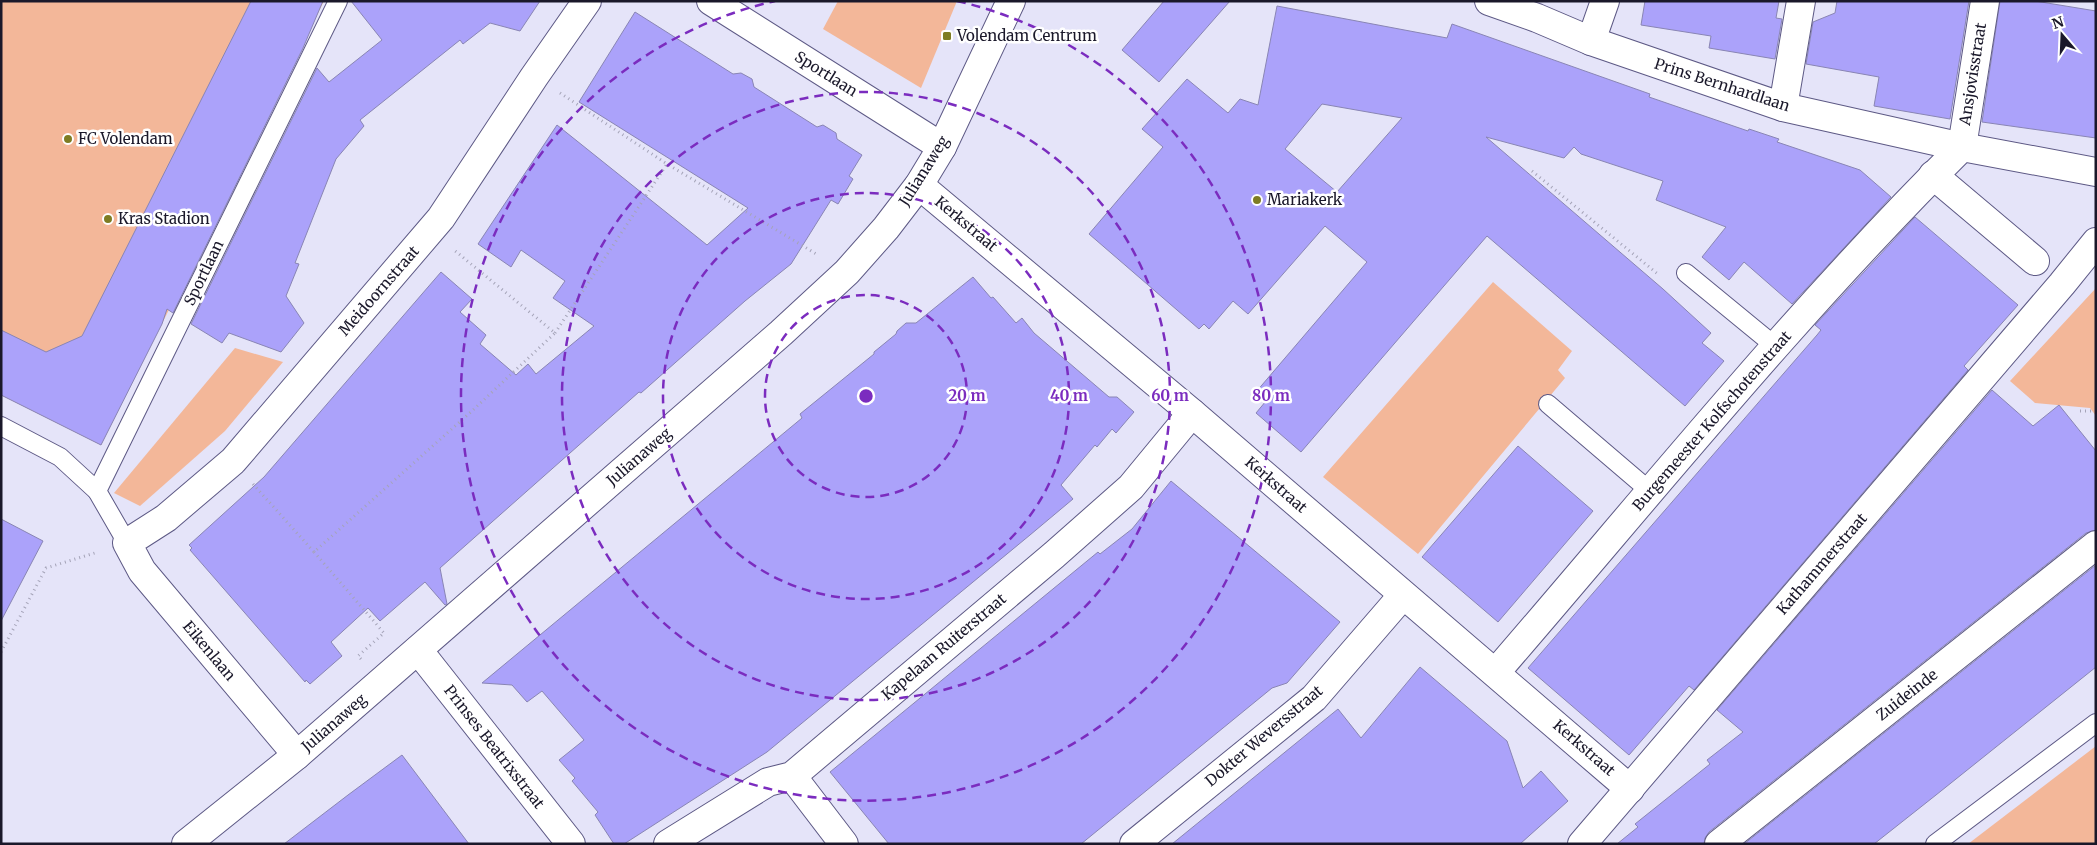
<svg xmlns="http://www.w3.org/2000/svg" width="2097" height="845" font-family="Merriweather,serif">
	<rect width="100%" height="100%" fill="#e5e4f9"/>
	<g fill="#f3b799">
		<polygon points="1,1 324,1 101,445 1,395"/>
		<polygon points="838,1 957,1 921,88 823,29"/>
		<polygon points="1493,282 1572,351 1558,370 1565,378 1418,554 1323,477"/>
		<polygon points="2096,288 2096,416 2090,408 2035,403 2010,381"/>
		<polygon points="235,348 283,362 225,431 140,506 114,493"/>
		<polygon points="2096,746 2096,844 1968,844"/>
	</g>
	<g fill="#aba2fa" stroke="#8985b4" fill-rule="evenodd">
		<polygon points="251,1 323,1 303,48 173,313 167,309 162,324 101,445 1,395 1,330 46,352 82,336"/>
		<polygon points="351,1 540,1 520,31 490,23 463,44 460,40 360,120 364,126 336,159 295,263 299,264 286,296 304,323 281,352 229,333 222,343 191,324 317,68 329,82 382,40"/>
		<polygon points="1164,1 1230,1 1159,82 1122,50"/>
		<polygon points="1645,1 1779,1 1776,18 1782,19 1775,59 1709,48 1711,36 1641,25"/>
		<polygon points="1837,1 1969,1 1950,119 1874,106 1879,77 1806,64 1813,22 1835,13"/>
		<polygon points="2000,1 2035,1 2096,11 2096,138 1982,122"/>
		<path d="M1277,6L1447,38L1452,24L1650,94L1649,97L1748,131L1749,129L1779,139L1777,142L1860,170L1891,197L1792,304L1744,262L1729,280L1702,257L1726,227L1656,200L1663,181L1581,154L1574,147L1564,158L1486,137L1663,289L1711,333L1702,343L1724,361L1685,406L1487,236L1301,452L1256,413L1266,401L1256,392L1367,262L1325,226L1248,314L1233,301L1209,329L1204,324L1199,329L1089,234L1163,147L1142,129L1187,79L1228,113L1240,99L1258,105ZM1322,104L1402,118L1337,192L1285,149Z"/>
		<polygon points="635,12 733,74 741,73 752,79 754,87 817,127 823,125 836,133 837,139 862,155 849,176 853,179 838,204 831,200 791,264 745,301 641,393 639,392 440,568 447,604 445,605 425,582 380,621 368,608 331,642 342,656 310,684 306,680 305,682 190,550 192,548 189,545 264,477 441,272 472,299 460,312 486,335 480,344 516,375 528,364 536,374 594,326 553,298 565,281 521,250 511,267 478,244 557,125 707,245 748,208 579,102"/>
		<polygon points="1915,217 2018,305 1964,366 1968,370 1694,690 1689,686 1629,755 1528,668 1817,335 1821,330 1815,325"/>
		<polygon points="973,277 991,298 993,297 1016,323 1022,318 1034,333 1109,397 1117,397 1134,412 1116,433 1112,429 1097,447 1095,445 1061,485 1073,499 1030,535 767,752 624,844 614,844 595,815 598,812 572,781 575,778 559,760 584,740 542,691 527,702 512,685 482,683 802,418 800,414 874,354 874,352 896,334 897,331 906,323 916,323"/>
		<polygon points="1992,390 2033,426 2059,405 2096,451 2096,530 2086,533 1709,832 1705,838 1704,844 1617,844 1638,827 1635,824 1710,764 1707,760 1743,732 1717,710"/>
		<polygon points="1518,446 1593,511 1498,622 1422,557"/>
		<polygon points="1171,481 1340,622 1287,683 1272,688 1081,844 889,844 830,772 1098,552 1100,554 1132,529"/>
		<polygon points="1,519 43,541 1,621"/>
		<polygon points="2096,565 2096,667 1936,795 1874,844 1744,844"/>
		<polygon points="1420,667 1507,741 1523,788 1541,771 1568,801 1520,844 1172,844 1338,709 1361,738"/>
		<polygon points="402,755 469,844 284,844 348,795"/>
	</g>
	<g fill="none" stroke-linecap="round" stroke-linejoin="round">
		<defs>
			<g id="lane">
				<polyline points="1686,273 1775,346"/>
				<polyline points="1548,404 1651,492"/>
				<polyline points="1,426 60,457 97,491"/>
				<polyline points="127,543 97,491 338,1"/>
				<polyline points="1935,844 2096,723"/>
			</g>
			<g id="street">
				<polyline points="711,1 942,147"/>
				<polyline points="1489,1 1537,18 1591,41 1783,107 1962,147 2096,172"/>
				<polyline points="1591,41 1605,1"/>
				<polyline points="1783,107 1801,1"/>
				<polyline points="1962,147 1985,1"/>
				<polyline points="1933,175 2035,261"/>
				<polyline points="919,185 1192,413 1630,789"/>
				<polyline points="418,650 571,844"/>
				<path d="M1496,672C1649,495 1796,312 1962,147"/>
				<polyline points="297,755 142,571 127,543 166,518 233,461 441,218 534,77 587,1"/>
				<polyline points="792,776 844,844"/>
				<polyline points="668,844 768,782 792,776 1054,555 1131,487 1192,413"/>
				<polyline points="1134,844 1314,698 1403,595"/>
				<polyline points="1582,844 2062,284 2096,242"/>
				<polyline points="1719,844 2096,545"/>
			</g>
			<polyline id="secondary" points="186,844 297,755 781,333 847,272 886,228 919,185 942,147 1011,1"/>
		</defs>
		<use href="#lane" stroke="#5d5985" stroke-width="20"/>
		<use href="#street" stroke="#5d5985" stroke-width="30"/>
		<use href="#secondary" stroke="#5d5985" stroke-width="30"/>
		<g stroke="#a5a4b8" stroke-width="3" stroke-dasharray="1 4" stroke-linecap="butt">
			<polyline points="560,93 667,164"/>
			<polyline points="1532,171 1659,275"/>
			<polyline points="555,333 667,164 818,255"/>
			<polyline points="2080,411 2096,411"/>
			<polyline points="253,484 314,552 473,410 555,333 454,250"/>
			<polyline points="314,552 384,633 358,656 361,659"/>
			<polyline points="1,652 46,568 98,552"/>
		</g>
		<use href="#lane" stroke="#fff" stroke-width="18"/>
		<use href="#street" stroke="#fff" stroke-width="28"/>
		<use href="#secondary" stroke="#fff" stroke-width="28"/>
	</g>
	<g fill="none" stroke="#7b2cbf" stroke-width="2.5" stroke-dasharray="9 6">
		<circle cx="866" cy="396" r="101"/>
		<circle cx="866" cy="396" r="203"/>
		<circle cx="866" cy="396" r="304"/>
		<path d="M957 1A405 405 0 1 1 775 1"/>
	</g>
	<g fill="#7e7c23" stroke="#fff" stroke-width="2">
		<rect x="942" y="31" width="10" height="10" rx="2.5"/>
		<circle cx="68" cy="139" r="5"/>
		<circle cx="1257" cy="200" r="5"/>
		<circle cx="108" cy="219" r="5"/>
	</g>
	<g text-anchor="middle" stroke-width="5" stroke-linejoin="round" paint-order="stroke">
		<g font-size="15" fill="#1a182a" stroke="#fff" text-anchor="start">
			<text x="957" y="41">Volendam Centrum</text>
			<text x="78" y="144">FC Volendam</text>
			<text x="1267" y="205">Mariakerk</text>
			<text x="118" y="224">Kras Stadion</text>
		</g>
		<g font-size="15" fill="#1a182a" stroke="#fff">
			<text transform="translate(826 74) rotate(32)" y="5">Sportlaan</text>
			<text transform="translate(1973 74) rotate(-81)" y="5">Ansjovisstraat</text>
			<text transform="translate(1722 85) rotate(18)" y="5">Prins Bernhardlaan</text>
			<text transform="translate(924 171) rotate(-58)" y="5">Julianaweg</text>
			<text transform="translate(966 224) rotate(40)" y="5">Kerkstraat</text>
			<text transform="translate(204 273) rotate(-64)" y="5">Sportlaan</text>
			<text transform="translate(379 291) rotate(-49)" y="5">Meidoornstraat</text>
			<text transform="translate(1712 421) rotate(-49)" y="5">Burgemeester Kolfschotenstraat</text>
			<text transform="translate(639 457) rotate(-41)" y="5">Julianaweg</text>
			<text transform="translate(1276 485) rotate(41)" y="5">Kerkstraat</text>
			<text transform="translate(1822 564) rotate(-49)" y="5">Kathammerstraat</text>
			<text transform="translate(944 647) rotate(-40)" y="5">Kapelaan Ruiterstraat</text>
			<text transform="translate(209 651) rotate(50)" y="5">Eikenlaan</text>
			<text transform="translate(1907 695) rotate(-38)" y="5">Zuideinde</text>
			<text transform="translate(334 723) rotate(-41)" y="5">Julianaweg</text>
			<text transform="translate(1264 736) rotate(-40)" y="5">Dokter Weversstraat</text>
			<text transform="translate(494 747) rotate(52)" y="5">Prinses Beatrixstraat</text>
			<text transform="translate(1584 748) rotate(41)" y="5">Kerkstraat</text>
		</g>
	</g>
	<circle cx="866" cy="396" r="8" fill="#7b2cbf" stroke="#fff" stroke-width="2.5"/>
	<g font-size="15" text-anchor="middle" font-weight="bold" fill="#7b2cbf" stroke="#fff" stroke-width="5" stroke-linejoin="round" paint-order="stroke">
		<text x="967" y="401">20 m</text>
		<text x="1069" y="401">40 m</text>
		<text x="1170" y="401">60 m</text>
		<text x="1271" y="401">80 m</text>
	</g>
	<rect width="2097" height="845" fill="none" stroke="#1a182a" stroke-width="5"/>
	<g transform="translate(2062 35) rotate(341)" stroke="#ffffff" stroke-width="4" paint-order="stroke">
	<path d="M0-4L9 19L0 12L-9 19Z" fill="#1a182a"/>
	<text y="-8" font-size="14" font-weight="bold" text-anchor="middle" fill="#1a182a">N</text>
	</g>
</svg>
